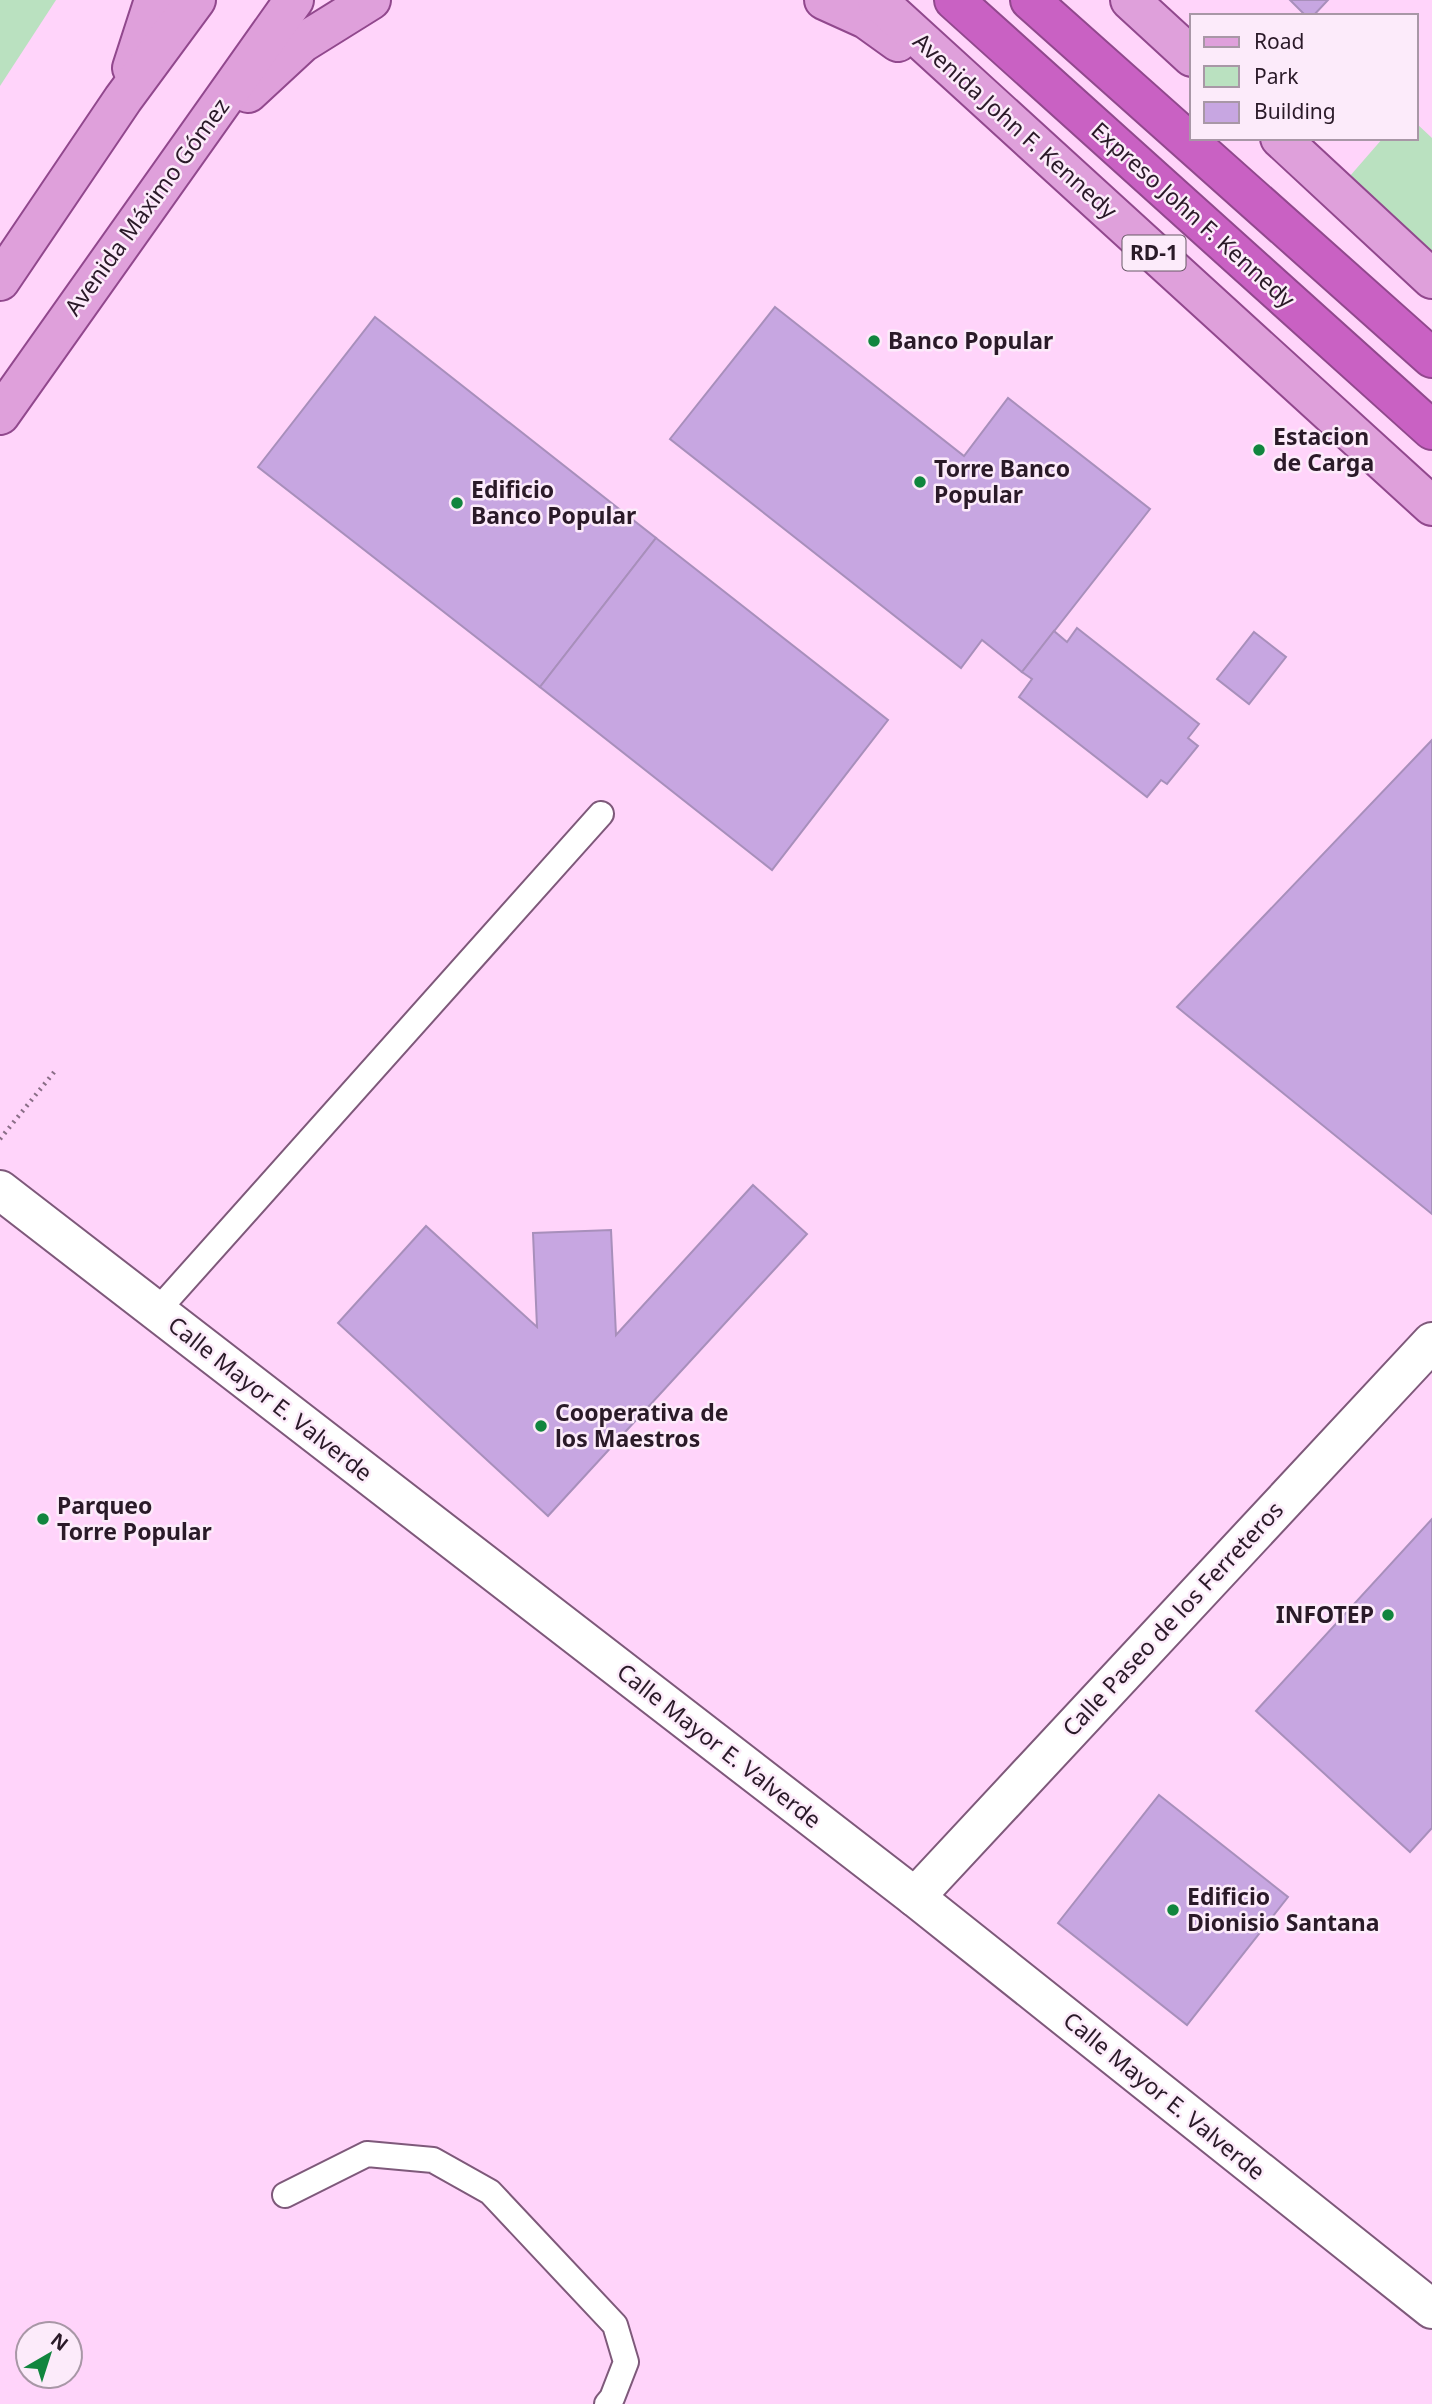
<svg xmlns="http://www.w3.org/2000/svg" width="1432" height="2404" font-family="'Noto Sans',sans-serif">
	<rect width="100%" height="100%" fill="#ffd4fa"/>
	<g fill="#bae1c0">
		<polygon points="0,0 56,0 0,86"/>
		<polygon points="1416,123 1432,138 1432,265 1343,184 1383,138 1416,138"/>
	</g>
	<g fill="#c7a6e1" stroke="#a88fbb" stroke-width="2">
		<polygon points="1290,0 1328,0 1313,16 1306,16"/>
		<polygon points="775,307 964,456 1008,398 1150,509 1022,672 982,640 961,668 670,439"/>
		<polygon points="375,317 656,538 540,687 258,467"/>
		<polygon points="656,538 888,720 772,870 540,687"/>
		<polygon points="1077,628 1199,724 1188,738 1198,746 1167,784 1161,780 1147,797 1019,697 1032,679 1022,672 1054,631 1067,642"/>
		<polygon points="1254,632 1286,657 1249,704 1217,679"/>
		<polygon points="1432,740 1432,1214 1177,1007"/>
		<polygon points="753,1185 807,1234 548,1516 338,1323 426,1226 537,1327 533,1233 611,1230 616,1335"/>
		<polygon points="1432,1519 1432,1828 1410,1852 1256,1711"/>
		<polygon points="1159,1795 1288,1897 1187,2025 1058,1923"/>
	</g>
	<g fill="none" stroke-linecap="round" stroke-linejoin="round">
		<defs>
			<g id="lane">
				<polyline points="157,1311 601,814"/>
				<polyline points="285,2195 367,2154 433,2160 490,2192 615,2325 626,2362 612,2398 607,2404"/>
			</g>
			<g id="street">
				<polyline points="0,1190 915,1897 1432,2309"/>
				<polyline points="915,1897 1432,1342"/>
			</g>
			<g id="primary">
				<polyline points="824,0 866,19 898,42"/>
				<polyline points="877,0 1432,506"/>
				<polyline points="1130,0 1192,57"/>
				<polyline points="132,68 154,0"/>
				<polyline points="248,93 302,43 371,0"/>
				<polyline points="1280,138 1432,279"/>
				<polyline points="0,281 123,99 196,0"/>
				<polyline points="0,415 294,0"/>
			</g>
			<g id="highway">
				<polyline points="954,0 1432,430"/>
				<polyline points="1030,0 1432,358"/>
			</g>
		</defs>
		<use href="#lane" stroke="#7e597a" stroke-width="28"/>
		<use href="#street" stroke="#7e597a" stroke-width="42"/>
		<use href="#primary" stroke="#91488d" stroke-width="42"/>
		<use href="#highway" stroke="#91488d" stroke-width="42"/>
		<polyline stroke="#8a6e87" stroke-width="4.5" stroke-dasharray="2 5" stroke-linecap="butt" points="0,1139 55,1071"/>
		<use href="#lane" stroke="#fff" stroke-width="24"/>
		<use href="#street" stroke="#fff" stroke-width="38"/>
		<use href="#primary" stroke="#dfa0db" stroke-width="38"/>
		<use href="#highway" stroke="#c961c3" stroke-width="38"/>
	</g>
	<g fill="#11853e" stroke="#fcebfa" stroke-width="2.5">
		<circle cx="874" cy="341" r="7"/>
		<circle cx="1259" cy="450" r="7"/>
		<circle cx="920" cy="482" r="7"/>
		<circle cx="457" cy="503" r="7"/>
		<circle cx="541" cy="1426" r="7"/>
		<circle cx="43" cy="1519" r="7"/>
		<circle cx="1388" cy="1615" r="7"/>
		<circle cx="1173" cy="1910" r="7"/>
	</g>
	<g text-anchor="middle" stroke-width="5" stroke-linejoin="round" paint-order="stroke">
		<rect fill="#fcebfa" stroke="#695967" stroke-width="2" x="1122.5" y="235.5" width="63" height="35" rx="5"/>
		<g font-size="21" font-weight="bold" fill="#2a1a28">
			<text x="1154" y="260">RD-1</text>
		</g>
		<g font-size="23" fill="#2a1a28" stroke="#fcebfa">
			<text transform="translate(1015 126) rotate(42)" y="8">Avenida John F. Kennedy</text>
			<text transform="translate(147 207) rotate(-54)" y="8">Avenida Máximo Gómez</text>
			<text transform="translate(1193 215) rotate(42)" y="8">Expreso John F. Kennedy</text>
			<text transform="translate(270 1399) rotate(38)" y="8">Calle Mayor E. Valverde</text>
			<text transform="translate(1173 1619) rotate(-47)" y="8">Calle Paseo de los Ferreteros</text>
			<text transform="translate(719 1746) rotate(38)" y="8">Calle Mayor E. Valverde</text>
			<text transform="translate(1164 2096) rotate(39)" y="8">Calle Mayor E. Valverde</text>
		</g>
		<g font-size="23" font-weight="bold" fill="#2a1a28" stroke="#fcebfa" text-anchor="start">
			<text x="888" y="349">Banco Popular</text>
			<text x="1273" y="445">Estacion<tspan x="1273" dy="26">de Carga</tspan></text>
			<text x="934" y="477">Torre Banco<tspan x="934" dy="26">Popular</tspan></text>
			<text x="471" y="498">Edificio<tspan x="471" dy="26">Banco Popular</tspan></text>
			<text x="555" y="1421">Cooperativa de<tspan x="555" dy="26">los Maestros</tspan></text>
			<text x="57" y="1514">Parqueo<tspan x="57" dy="26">Torre Popular</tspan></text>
			<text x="1374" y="1623" text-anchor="end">INFOTEP</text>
			<text x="1187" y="1905">Edificio<tspan x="1187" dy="26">Dionisio Santana</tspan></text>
		</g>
	</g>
	<rect x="1190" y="14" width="228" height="126" fill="#fcebfa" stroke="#a897a6" stroke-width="2"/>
	<rect x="1204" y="37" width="35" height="10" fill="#dfa0db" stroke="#a897a6" stroke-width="2"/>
	<text x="1254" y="49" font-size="21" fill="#2a1a28">Road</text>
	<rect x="1204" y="66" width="35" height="21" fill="#bae1c0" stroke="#a897a6" stroke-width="2"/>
	<text x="1254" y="84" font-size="21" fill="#2a1a28">Park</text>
	<rect x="1204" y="102" width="35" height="21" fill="#c7a6e1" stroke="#a897a6" stroke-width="2"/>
	<text x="1254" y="119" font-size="21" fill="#2a1a28">Building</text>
	<g transform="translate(49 2355) rotate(39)"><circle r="33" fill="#fcebfa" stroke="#a897a6" stroke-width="2"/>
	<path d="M0-5L12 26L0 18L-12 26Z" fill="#11853e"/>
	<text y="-10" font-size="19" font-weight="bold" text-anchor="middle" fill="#2a1a28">N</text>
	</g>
</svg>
